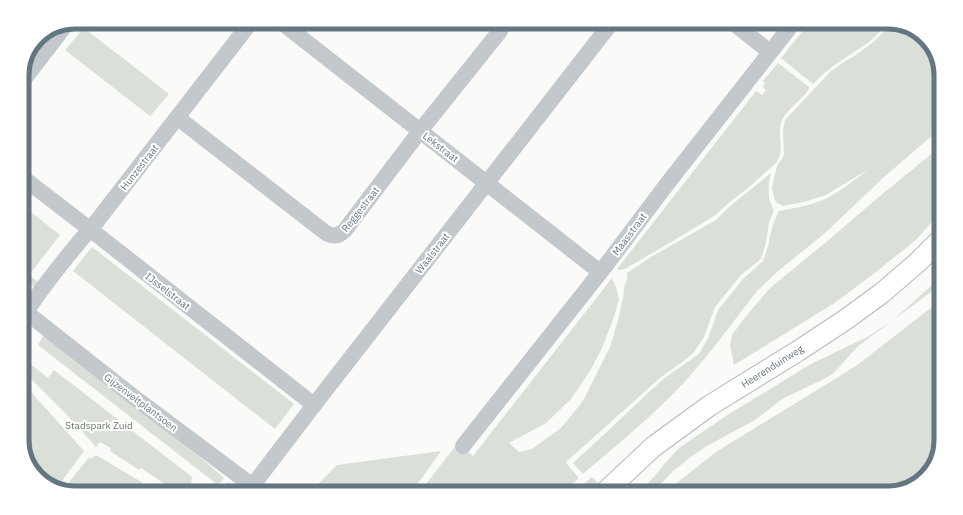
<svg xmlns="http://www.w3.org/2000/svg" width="963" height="515" font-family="'IBM Plex Sans',sans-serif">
	<rect width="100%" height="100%" fill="#fafaf8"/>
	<g fill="#dadfd7">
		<polygon points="810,22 890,22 869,42 836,64 822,75 813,84 781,58"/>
		<path d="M893,23L912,28L932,46L941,71V128L884,177L824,234L778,271L758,290C730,325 704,363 672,395C644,423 613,448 583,474L573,463L610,429L648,393L663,379L699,354L709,336L718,310L743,279L763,261L768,246L772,227L779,211C795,208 813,205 827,198C841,191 857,178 869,169L826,195L804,202L788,205L783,206L779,204L776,202L774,197L772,188L777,166L782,159L784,154L783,130L785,120L830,72L847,60L856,55L872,43Z"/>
		<polygon points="84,28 169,94 150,116 65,50"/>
		<path d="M778,63L809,87V89C802,100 788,108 782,120C776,135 786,150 776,163L748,188L732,200L714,216L673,241L625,269L620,270L617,269L756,91L762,95L766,90L763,87L765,83L763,81Z"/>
		<polygon points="941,146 941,211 917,239 876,272 836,302 734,365 730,345 732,335 747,315 770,288 825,243 874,201"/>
		<path d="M771,173C768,184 767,200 774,210L769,222L766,243L761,259L741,275L715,307L704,337L694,352L685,360L661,377L566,462L570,468L579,478L561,493H419L457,444L473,456L612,278L616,287L619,299L613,320L602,348L590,371L571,399L546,423L509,443L519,452L532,449L561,428L583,401L611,345L618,320L623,298L624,288L627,279V273L651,257L716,220L729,207Z"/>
		<polygon points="22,205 60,235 29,275 38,282 34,287 22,278"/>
		<polygon points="92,247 294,404 275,429 73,271"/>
		<polygon points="941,277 941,284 935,289 857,347 833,374 822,380 782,399 755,420 705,447 692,456 673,471 661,484 655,493 640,493 668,460 677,450 689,441 729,414 811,364 869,336 881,328 892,321"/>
		<polygon points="941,300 941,440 935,464 917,484 889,493 664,493 716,452 856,366"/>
		<polygon points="44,335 201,458 224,478 218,485 38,345"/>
		<polygon points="29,363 48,378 54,370 192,477 190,493 178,493 141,468 139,470 110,451 111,448 100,442 96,447 67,415 24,372"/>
		<polygon points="22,382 84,451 56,489 51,487 31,470 22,444"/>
		<polygon points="441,451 411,493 309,493 337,465"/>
		<polygon points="96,455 160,493 75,493 63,490 89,457 91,459"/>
		<polygon points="592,477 599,484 591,493 573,493"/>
		<polygon points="229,482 243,493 228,493 223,489"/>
	</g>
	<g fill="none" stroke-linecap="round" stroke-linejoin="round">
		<defs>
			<polyline id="major" points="604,493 653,447 709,406 798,351 845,320 882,293 918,262 941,239"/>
		</defs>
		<use href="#major" stroke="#b5babe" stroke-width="22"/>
		<g stroke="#c3c8cc" stroke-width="16">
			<polyline points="281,22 600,272"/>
			<polyline points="732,22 770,52"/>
			<polyline points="22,82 65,26"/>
			<path d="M178,118L326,233C333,237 339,236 345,230L420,131L500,31L502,26V22"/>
			<polyline points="22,177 100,237 314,405"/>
			<polyline points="22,309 135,398 262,493"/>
			<path d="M26,312C47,280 72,250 97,221L251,22"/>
			<polyline points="463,446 606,265 667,184 794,22"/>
			<polyline points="253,485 314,405 612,22"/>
		</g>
		<use href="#major" stroke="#fff" stroke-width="20"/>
	</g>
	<g text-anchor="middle" stroke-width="4" stroke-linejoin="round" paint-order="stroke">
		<g font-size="10" fill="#657683" stroke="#fff">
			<text transform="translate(441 147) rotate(38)" y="4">Lekstraat</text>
			<text transform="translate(139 167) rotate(-52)" y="4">Hunzestraat</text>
			<text transform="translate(360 209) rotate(-52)" y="4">Reggestraat</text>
			<text transform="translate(629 234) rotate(-53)" y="4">Maasstraat</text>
			<text transform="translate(432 253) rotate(-52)" y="4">Waalstraat</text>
			<text transform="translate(168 291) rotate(38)" y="4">IJsselstraat</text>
			<text transform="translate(772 366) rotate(-32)" y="4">Heerenduinweg</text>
			<text transform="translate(141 402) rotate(37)" y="4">Gijzenveltplantsoen</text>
		</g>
		<g font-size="10" fill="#687a64" stroke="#fff">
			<text x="99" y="429">Stadspark Zuid</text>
		</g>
	</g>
	<path d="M0 0H963V515H0ZM75 29H888A46 46 0 0 1 934 75V440A46 46 0 0 1 888 486H75A46 46 0 0 1 29 440V75A46 46 0 0 1 75 29Z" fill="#fff" fill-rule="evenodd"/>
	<path fill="none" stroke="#657683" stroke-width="5" d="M75 29H888A46 46 0 0 1 934 75V440A46 46 0 0 1 888 486H75A46 46 0 0 1 29 440V75A46 46 0 0 1 75 29Z"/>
</svg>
